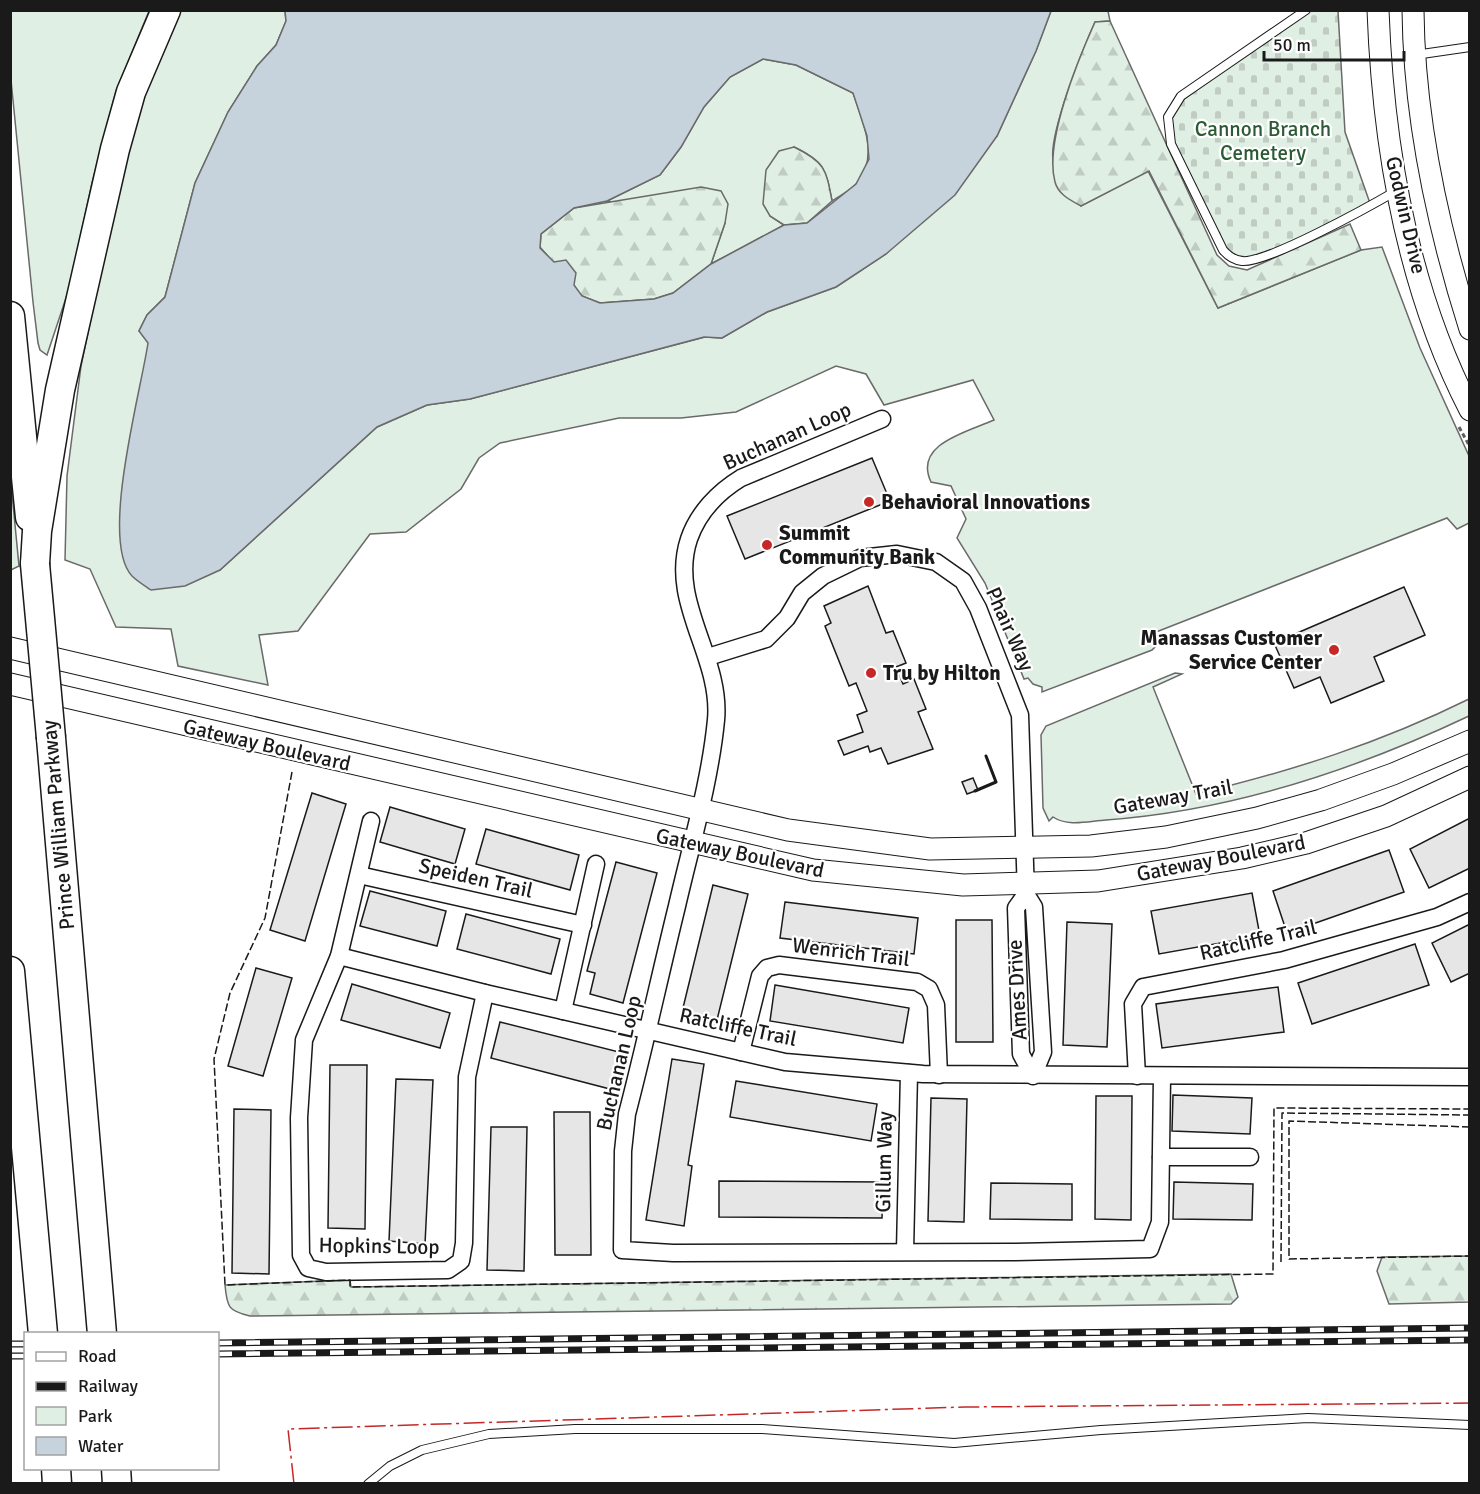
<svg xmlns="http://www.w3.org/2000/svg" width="1480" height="1494" font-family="Signika,sans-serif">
	<defs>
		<pattern id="forest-firs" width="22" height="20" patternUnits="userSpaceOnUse" patternTransform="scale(1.5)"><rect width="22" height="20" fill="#e0efe3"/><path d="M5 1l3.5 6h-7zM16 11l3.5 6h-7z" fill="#c0ccc2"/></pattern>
		<pattern id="cemetery-stones" width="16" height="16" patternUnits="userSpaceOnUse" patternTransform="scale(1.5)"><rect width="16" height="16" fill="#e0efe3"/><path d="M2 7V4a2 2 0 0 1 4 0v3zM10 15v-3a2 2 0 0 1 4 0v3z" fill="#c0ccc2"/></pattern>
	</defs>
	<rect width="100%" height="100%" fill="#fff"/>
	<g fill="#e0efe3" stroke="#6a6a6a" stroke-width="1.5">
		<polygon points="10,11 149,11 116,91 92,183 69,289 47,355 40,350 38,343 33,302 11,80"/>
		<path d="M179,11H285L286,21L276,45L257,66L228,112L195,183L165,297L147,315L139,331L149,343L144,376L220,570L377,427L427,405L470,399L705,337L722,338L767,312L836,287L886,254L997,136L1036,51L1051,11H1108L1110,21L1095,22C1083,49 1049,133 1053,159C1054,170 1074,195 1081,206L1148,171L1218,308L1361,250L1382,247L1420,348L1469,456V523L1457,529L1447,518L1151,634L1155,647L1152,650L1042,692V687L1033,684L1028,678L1024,679L985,583L957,538L966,519L951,486L931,482C913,444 967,432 994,420L973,380L884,405L866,374L836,366L736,412L681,418H619L500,443L479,458L461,489L406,532L370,534L298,631L259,635L268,685L178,666L171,629L116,627L90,569L65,560L67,476L81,366L124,160L145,84Z"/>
		<path d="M763,59L796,65L853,93C863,122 880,158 856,184C850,191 839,196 832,201C826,169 825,162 794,147L770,216L784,225L711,264L725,223L607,201L660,175L681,147L704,107L730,77Z"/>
		<polygon points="10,473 19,566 11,570 10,570"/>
		<path d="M1175,673L1182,674L1153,687L1196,794C1292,771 1380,743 1469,699V716C1357,769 1231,811 1106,820C1089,821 1068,827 1053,817L1049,821L1043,808L1041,735L1046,726Z"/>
	</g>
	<g fill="url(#forest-firs)" stroke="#6a6a6a" stroke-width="1.5">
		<path d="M1110,21L1217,255L1229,266L1247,270L1350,224L1361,250L1218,308L1149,171L1081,206C1070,200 1058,194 1055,182C1044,142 1078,60 1095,22Z"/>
		<path d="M794,147C825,162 826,169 832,201L807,223L784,225L770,216L763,204L766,170L779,151Z"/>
		<polygon points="701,187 721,191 728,204 725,223 711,264 673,293 654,299 600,303 582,296 540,247 541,234 574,208"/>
		<polygon points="1469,1256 1469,1302 1389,1304 1377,1271 1382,1257"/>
		<path d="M1231,1274L1238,1297L1231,1304L250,1316C228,1311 227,1307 225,1285L350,1280L351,1287Z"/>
	</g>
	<polygon fill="url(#cemetery-stones)" stroke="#6a6a6a" stroke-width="1.5" points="1306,11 1338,11 1345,132 1371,206 1251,261 1231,258 1171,144 1172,108"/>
	<path fill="#c6d2dc" stroke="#6a6a6a" stroke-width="1.5" fill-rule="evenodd" d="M285,11V10L1051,11L1036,51L997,136L955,195L886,254L836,287L767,312L722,338L704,337L470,399L427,405L377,427L220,570L185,586L151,590C145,586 137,581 132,576C99,541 141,391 148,343L139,331L147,315L165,297L195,183L228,112L257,66L276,45L286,21ZM763,59L796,65L853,93L867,136L869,159L856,184L807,223L784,225L711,264L673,293L654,299L600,303L582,296L574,285L576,273L566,260L554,262L540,248L541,234L574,208L607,201L660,175L681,147L704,107L730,77Z"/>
	<g fill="#e6e6e6" stroke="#1a1a1a" stroke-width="1.5">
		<polygon points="872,458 890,501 745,559 727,516"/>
		<polygon points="868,586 886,633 893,631 906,663 896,667 903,684 914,679 926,709 918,712 933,749 888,764 881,748 870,752 868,746 844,755 838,741 863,732 857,715 867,711 856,683 849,686 825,626 831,623 824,606"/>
		<polygon points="1404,587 1425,635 1374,657 1384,681 1331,703 1320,677 1294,688 1274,643"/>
		<polygon points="973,778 978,790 967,794 962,782"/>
		<polygon points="312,793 346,804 305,941 270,930"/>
		<polygon points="390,807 465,829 455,864 380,842"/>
		<polygon points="1470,818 1470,868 1429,888 1410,849"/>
		<polygon points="486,829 579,855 570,890 476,864"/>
		<polygon points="1389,850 1404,892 1287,933 1273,891"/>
		<polygon points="616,862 657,873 623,1003 590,994 595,973 587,971"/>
		<polygon points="713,885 748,894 716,1024 681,1016"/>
		<polygon points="370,891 446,911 437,946 360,926"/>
		<polygon points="1252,893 1260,936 1159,954 1151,911"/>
		<polygon points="785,902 918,918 914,954 780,938"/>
		<polygon points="466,914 560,939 551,974 457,949"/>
		<polygon points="956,920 992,920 993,1042 956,1042"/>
		<polygon points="1067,922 1112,924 1107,1047 1063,1045"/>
		<polygon points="1470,924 1470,973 1451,982 1432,943"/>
		<polygon points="1415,944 1429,985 1312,1024 1298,983"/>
		<polygon points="256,968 292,978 263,1076 228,1066"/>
		<polygon points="352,984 450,1013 440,1048 341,1020"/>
		<polygon points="775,985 909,1008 903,1043 770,1021"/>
		<polygon points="1278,987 1284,1032 1162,1048 1156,1004"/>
		<polygon points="500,1022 619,1052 610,1089 491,1058"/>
		<polygon points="672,1059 704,1064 688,1165 692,1166 684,1226 646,1220"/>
		<polygon points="330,1065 367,1065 365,1229 328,1228"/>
		<polygon points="396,1079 433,1080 425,1244 389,1241"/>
		<polygon points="736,1081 877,1104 871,1141 730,1117"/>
		<polygon points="1173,1095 1252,1098 1250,1134 1172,1131"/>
		<polygon points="1096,1096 1132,1096 1131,1220 1095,1219"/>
		<polygon points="931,1098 967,1099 964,1222 928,1221"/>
		<polygon points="234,1109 271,1110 269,1274 232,1273"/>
		<polygon points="554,1112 590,1112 591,1255 555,1255"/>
		<polygon points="491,1127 527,1127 524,1271 487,1270"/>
		<polygon points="719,1181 883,1182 882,1218 719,1217"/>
		<polygon points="1174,1182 1253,1184 1252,1220 1173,1219"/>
		<polygon points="991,1183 1072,1184 1072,1220 990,1219"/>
	</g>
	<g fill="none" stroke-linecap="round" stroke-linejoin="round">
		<defs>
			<g id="service">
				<path d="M1306,10L1181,96L1168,117L1171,144L1223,250C1228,256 1234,260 1242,261C1266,264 1372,205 1396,191"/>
				<polyline points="1415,55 1470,47"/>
				<polyline points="368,1484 390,1466 422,1450 489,1434 575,1429 762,1429 954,1443 1101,1430 1308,1418 1470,1425"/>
			</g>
			<g id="minor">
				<path d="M882,419L741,478C718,492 698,513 689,539C668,602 722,657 716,720C710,782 691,845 677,906C660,975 645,1045 627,1114L623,1151L622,1250L673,1253L1013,1252L1150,1249L1160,1222L1162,1077"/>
				<polyline points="708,657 766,639 787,618 802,593 823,576 860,558 897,554 936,562 963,581 978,608 1020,715 1026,894"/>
				<polyline points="371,821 339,956 304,1040 299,1118 301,1255 308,1268 326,1272 448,1270 461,1261 464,1243 467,1077 485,993"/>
				<polyline points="359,875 583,925"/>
				<polygon points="1026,894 1034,907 1043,1052 1033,1076 1021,1054 1016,908"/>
				<polyline points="339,956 485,993 785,1062 923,1074 1470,1077"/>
				<polyline points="563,1011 596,864"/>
				<polyline points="741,1052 760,976 767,968 779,965 917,982 929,989 936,1005 939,1075"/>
				<polyline points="1137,1076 1133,1004 1143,987 1284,960 1437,917 1470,902"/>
				<polyline points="1161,1157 1250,1157"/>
				<polyline points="905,1251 909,1073"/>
			</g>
			<g id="tertiary">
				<path d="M1378,10C1383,146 1407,288 1470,410"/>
				<path d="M1413,10C1414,119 1437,225 1470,329"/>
				<polyline points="10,648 788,830 930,849 1091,846 1166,837 1257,818 1321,800 1393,774 1470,741"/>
				<polyline points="10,684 813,870 963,885 1098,881 1242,858 1306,843 1386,816 1470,777"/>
			</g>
			<g id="trunk">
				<polyline points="10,316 30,517"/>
				<polyline points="35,564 37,531 60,390 115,149 131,92 166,10"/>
				<polyline points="51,738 102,1334"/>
				<polyline points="10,971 43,1334"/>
				<polyline points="56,1468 57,1484"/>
				<polyline points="116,1468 117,1484"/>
			</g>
		</defs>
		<use href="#service" stroke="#1a1a1a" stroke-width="10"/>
		<use href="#minor" stroke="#1a1a1a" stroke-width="19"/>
		<use href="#tertiary" stroke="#1a1a1a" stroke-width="23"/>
		<use href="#trunk" stroke="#1a1a1a" stroke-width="31"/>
		<polyline stroke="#5f5f5f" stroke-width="3" stroke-dasharray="4.5 3" stroke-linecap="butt" points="1459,427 1470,447"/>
		<use href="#service" stroke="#fff" stroke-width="8"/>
		<use href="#minor" stroke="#fff" stroke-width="16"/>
		<use href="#tertiary" stroke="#fff" stroke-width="21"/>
		<use href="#trunk" stroke="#fff" stroke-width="28"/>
		<defs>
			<g id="rail">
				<polyline points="218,1343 1470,1328"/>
				<polyline points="10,1344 26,1344"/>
				<polyline points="218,1354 1470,1340"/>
				<polyline points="10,1356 26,1356"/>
			</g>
		</defs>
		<use href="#rail" stroke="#1a1a1a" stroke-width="7"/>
		<use href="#rail" stroke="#fff" stroke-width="4.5" stroke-dasharray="14" stroke-linecap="butt"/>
		<defs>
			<polyline id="trunk-bridge" points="35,564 51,738"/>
		</defs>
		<use href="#trunk-bridge" stroke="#1a1a1a" stroke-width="31" stroke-linecap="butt"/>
		<use href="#trunk-bridge" stroke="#fff" stroke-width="28"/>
		<g stroke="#1a1a1a" stroke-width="1.5" stroke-dasharray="8 3" stroke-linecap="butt">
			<polyline points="292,772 265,918 230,993 214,1059 225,1285 350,1280 350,1287 1273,1274 1274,1108 1470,1109"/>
			<polyline points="1470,1127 1289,1121 1289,1259 1470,1256"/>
			<polyline points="1281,1262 1282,1113 1470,1115"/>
		</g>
		<polyline stroke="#1a1a1a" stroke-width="3" points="975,791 996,782 986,756"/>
		<polyline stroke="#c62828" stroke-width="1.5" stroke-dasharray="21 4.5 3 4.5" stroke-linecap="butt" points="294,1484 288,1429 965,1407 1470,1403"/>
	</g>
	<g fill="#c62828" stroke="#fff" stroke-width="2">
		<circle cx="869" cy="502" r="6"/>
		<circle cx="767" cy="545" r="6"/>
		<circle cx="1334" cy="650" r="6"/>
		<circle cx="871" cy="673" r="6"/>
	</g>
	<g text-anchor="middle" stroke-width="4.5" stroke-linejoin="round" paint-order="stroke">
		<g font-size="21" fill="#2b5a34" stroke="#fff">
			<text x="1263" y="136">Cannon Branch<tspan x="1263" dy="24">Cemetery</tspan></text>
		</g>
		<g font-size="21" fill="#1a1a1a" stroke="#fff">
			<text transform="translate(1406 215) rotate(77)" y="7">Godwin Drive</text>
			<text transform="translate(787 436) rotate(-24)" y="7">Buchanan Loop</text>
			<text transform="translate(1010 629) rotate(66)" y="7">Phair Way</text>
			<text transform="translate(267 745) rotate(13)" y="7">Gateway Boulevard</text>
			<text transform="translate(1173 797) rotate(-10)" y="7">Gateway Trail</text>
			<text transform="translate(58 825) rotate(-95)" y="7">Prince William Parkway</text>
			<text transform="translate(740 853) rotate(12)" y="7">Gateway Boulevard</text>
			<text transform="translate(1221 858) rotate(-11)" y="7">Gateway Boulevard</text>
			<text transform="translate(476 878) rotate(13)" y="7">Speiden Trail</text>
			<text transform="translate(1258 940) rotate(-13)" y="7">Ratcliffe Trail</text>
			<text transform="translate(851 952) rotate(7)" y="7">Wenrich Trail</text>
			<text transform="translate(1017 990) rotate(-93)" y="7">Ames Drive</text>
			<text transform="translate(738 1027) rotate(12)" y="7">Ratcliffe Trail</text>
			<text transform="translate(619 1063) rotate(-77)" y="7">Buchanan Loop</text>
			<text transform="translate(884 1162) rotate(-89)" y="7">Gillum Way</text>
			<text transform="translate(379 1246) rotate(1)" y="7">Hopkins Loop</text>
		</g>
		<g font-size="21" font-weight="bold" fill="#1a1a1a" stroke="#fff" text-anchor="start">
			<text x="881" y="509">Behavioral Innovations</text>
			<text x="779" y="540">Summit<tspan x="779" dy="24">Community Bank</tspan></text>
			<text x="1322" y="645" text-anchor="end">Manassas Customer<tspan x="1322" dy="24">Service Center</tspan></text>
			<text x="883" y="680">Tru by Hilton</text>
		</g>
	</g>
	<rect width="1480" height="1494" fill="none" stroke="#1a1a1a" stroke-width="24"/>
	<rect x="24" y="1332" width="195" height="138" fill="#ffffff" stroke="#a3a3a3" stroke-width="1.5"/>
	<rect x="36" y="1352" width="30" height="9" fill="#ffffff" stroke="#a3a3a3" stroke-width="1.5"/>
	<text x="78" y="1362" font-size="18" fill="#1a1a1a">Road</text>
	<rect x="36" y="1382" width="30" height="9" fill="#1a1a1a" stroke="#a3a3a3" stroke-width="1.5"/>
	<text x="78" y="1392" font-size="18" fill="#1a1a1a">Railway</text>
	<rect x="36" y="1407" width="30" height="18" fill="#e0efe3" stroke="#a3a3a3" stroke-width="1.5"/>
	<text x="78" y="1422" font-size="18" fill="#1a1a1a">Park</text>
	<rect x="36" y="1437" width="30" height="18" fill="#c6d2dc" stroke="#a3a3a3" stroke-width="1.5"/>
	<text x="78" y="1452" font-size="18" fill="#1a1a1a">Water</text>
	<path d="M1264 51v9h140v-9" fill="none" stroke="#1a1a1a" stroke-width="3"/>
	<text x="1273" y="51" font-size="18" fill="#1a1a1a" stroke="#ffffff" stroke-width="4.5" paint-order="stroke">50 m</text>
</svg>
